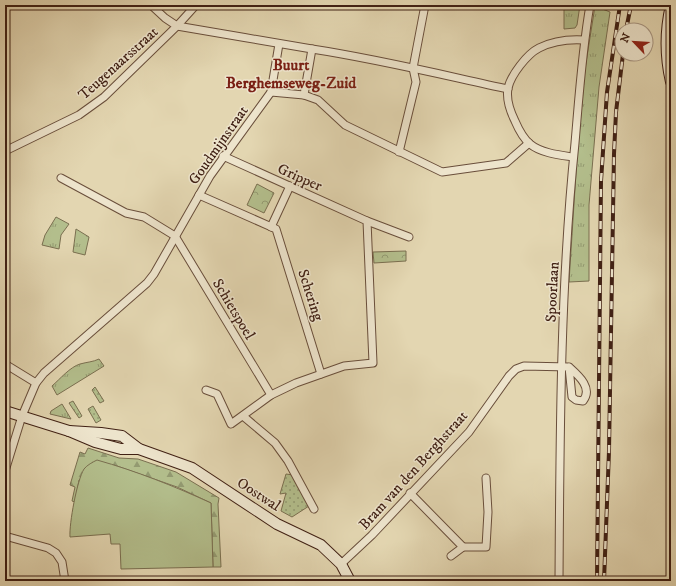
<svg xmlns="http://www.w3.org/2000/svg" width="676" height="586" font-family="'IM FELL DW Pica',serif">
	<defs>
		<pattern id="grass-tufts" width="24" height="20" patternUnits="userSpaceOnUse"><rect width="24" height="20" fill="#b3be8c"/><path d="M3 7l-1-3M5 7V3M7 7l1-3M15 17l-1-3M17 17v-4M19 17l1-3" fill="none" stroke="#939a71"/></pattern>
		<pattern id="forest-firs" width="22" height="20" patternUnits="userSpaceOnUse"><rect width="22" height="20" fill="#b3be8c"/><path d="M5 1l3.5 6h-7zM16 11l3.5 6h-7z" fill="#939a71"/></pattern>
		<pattern id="park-crowns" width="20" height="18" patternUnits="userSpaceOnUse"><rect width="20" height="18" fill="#b3be8c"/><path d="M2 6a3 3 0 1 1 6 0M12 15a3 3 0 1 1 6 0" fill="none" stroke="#939a71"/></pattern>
		<pattern id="garden-dots" width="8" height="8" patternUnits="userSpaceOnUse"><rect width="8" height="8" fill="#b3be8c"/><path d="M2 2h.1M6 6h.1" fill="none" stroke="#939a71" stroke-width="1.8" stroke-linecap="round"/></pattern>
	</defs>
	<rect width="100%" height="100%" fill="#e3d6b1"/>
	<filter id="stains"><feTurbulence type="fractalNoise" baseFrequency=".005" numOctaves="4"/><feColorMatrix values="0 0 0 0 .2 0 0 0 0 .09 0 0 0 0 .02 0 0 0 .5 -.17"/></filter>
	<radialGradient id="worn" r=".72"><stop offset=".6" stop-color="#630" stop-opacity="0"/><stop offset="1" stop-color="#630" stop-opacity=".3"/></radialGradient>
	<g fill="url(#grass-tufts)" stroke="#7a6f50">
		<polygon points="564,5 580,5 577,25 575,28 564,29"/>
		<polygon points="595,6 610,12 599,87 589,205 589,281 569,282 577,157 585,69"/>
		<polygon points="56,217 69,224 61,235 59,249 42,245 45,235"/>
		<polygon points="76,229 89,237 85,255 73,252"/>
		<path d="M99,359L104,366L57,395L52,386C60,379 70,367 80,364C87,362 93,362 99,359Z"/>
		<polygon points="62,404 71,419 50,414 51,411"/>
	</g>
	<polygon fill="url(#forest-firs)" stroke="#7a6f50" points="88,448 119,458 138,459 176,472 219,498 218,504 221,567 213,567 211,503 177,487 114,465 79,480 75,502 72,501 75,487 70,485 80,452 85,454"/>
	<g fill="url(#park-crowns)" stroke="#7a6f50">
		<polygon points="257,184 274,193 264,213 247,205"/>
		<polygon points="406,251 406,261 374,263 373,252"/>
	</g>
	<g fill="url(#garden-dots)" stroke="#7a6f50">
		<polygon points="95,387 104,401 100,403 92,390"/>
		<polygon points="73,401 82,416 79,418 69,403"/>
		<polygon points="93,406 101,420 96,423 88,409"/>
		<polygon points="286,474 293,475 309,506 292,517 281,511 286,493 280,494"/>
	</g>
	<path fill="#b3be8c" stroke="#7a6f50" d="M97,460C136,471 174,486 211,503L213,567L121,569L120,544H111L110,534L70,537C69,524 77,480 84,469C87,465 93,462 97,460Z"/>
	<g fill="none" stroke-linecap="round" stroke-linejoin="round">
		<defs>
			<g id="street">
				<path d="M151,5L165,18L177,26C222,34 267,41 312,49C378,59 443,75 508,89"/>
				<polyline points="271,92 304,95 318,100 345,125 442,172 506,163 529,143"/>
				<polyline points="304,95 312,49"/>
				<polyline points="5,151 79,115 104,97 177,26 196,5"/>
				<polyline points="399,152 416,82 413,68 425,5"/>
				<path d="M573,157C559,155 541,153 530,144C524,139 518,128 515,121C510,111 506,99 508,88C511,75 527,54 539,48C553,41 568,39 584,40"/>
				<polyline points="61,178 126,213 144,217 175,236 271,395"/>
				<polyline points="199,195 276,229 321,374"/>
				<polyline points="367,221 409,237"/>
				<polyline points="271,227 290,186"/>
				<polyline points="5,364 36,383"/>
				<polyline points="206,390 217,394 231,424 271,395 296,383 344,366 373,363 367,221 223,156"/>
				<polyline points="243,416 275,443 288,461 314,509"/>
				<polyline points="5,471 22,416 36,383 44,373 147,283 154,274 210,176 271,92 279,44"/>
				<polyline points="410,493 463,547 451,556"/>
				<polyline points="5,536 48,548 56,553 62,562 65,581"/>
				<polyline points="463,547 486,547 488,512 486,478"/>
				<path d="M341,564L372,535L469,432L509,376L516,369L524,366L569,367L572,397L576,400L583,401C593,388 579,376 569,367"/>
				<path d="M559,581C560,435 560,288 575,143C579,97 582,51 590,5"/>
			</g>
			<g id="secondary">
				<path d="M671,5C665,31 665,56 671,82"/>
				<polyline points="5,411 69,431 95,442 121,449 139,449"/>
				<polyline points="69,431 101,433 122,436 139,449 192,468 277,524 321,545 341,564 350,581"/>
			</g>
		</defs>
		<use href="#street" stroke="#694e3b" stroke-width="9"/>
		<use href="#secondary" stroke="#402014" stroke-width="12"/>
		<use href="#street" stroke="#ede4cc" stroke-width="7"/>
		<use href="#secondary" stroke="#ede4cc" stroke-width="10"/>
		<defs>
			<g id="rail">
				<polyline points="626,30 631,5"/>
				<polyline points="597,581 601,181 607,92 620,5"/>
				<polyline points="604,581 609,451 614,154 616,112 623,54"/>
			</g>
		</defs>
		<use href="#rail" stroke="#402014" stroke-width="4"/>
		<use href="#rail" stroke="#ede4cc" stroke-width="2.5" stroke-dasharray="8" stroke-linecap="butt"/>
	</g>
	<g text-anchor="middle" stroke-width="3" stroke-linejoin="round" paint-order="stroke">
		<g font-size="15" fill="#402014" stroke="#ede4cc">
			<text transform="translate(118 63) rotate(-42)" y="5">Teugenaarsstraat</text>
			<text transform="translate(218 145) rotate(-55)" y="5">Goudmijnstraat</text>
			<text transform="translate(300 177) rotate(24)" y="5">Gripper</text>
			<text transform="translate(552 292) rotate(-87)" y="5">Spoorlaan</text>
			<text transform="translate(311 295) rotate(72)" y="5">Schering</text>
			<text transform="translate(234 309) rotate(59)" y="5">Schietspoel</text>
			<text transform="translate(413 470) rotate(-48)" y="5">Bram van den Berghstraat</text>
			<text transform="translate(259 494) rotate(33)" y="5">Oostwal</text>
		</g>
		<g font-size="16" font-weight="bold" fill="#7a1f14" stroke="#ede4cc">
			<text x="291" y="70">Buurt<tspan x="291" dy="18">Berghemseweg-Zuid</tspan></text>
		</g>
	</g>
	<rect width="676" height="586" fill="none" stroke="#e3d6b1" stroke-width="20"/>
	<rect x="6" y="6" width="664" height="574" fill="none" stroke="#402014" stroke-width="2"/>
	<rect x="10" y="10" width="656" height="566" fill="none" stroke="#402014"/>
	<g transform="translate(634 42) rotate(295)"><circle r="19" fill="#ede4cc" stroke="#a89682"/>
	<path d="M0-3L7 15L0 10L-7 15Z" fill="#8f2418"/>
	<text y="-6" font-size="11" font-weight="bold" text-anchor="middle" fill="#402014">N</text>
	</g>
	<rect width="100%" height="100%" filter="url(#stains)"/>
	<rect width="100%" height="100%" fill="url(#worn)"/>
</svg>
